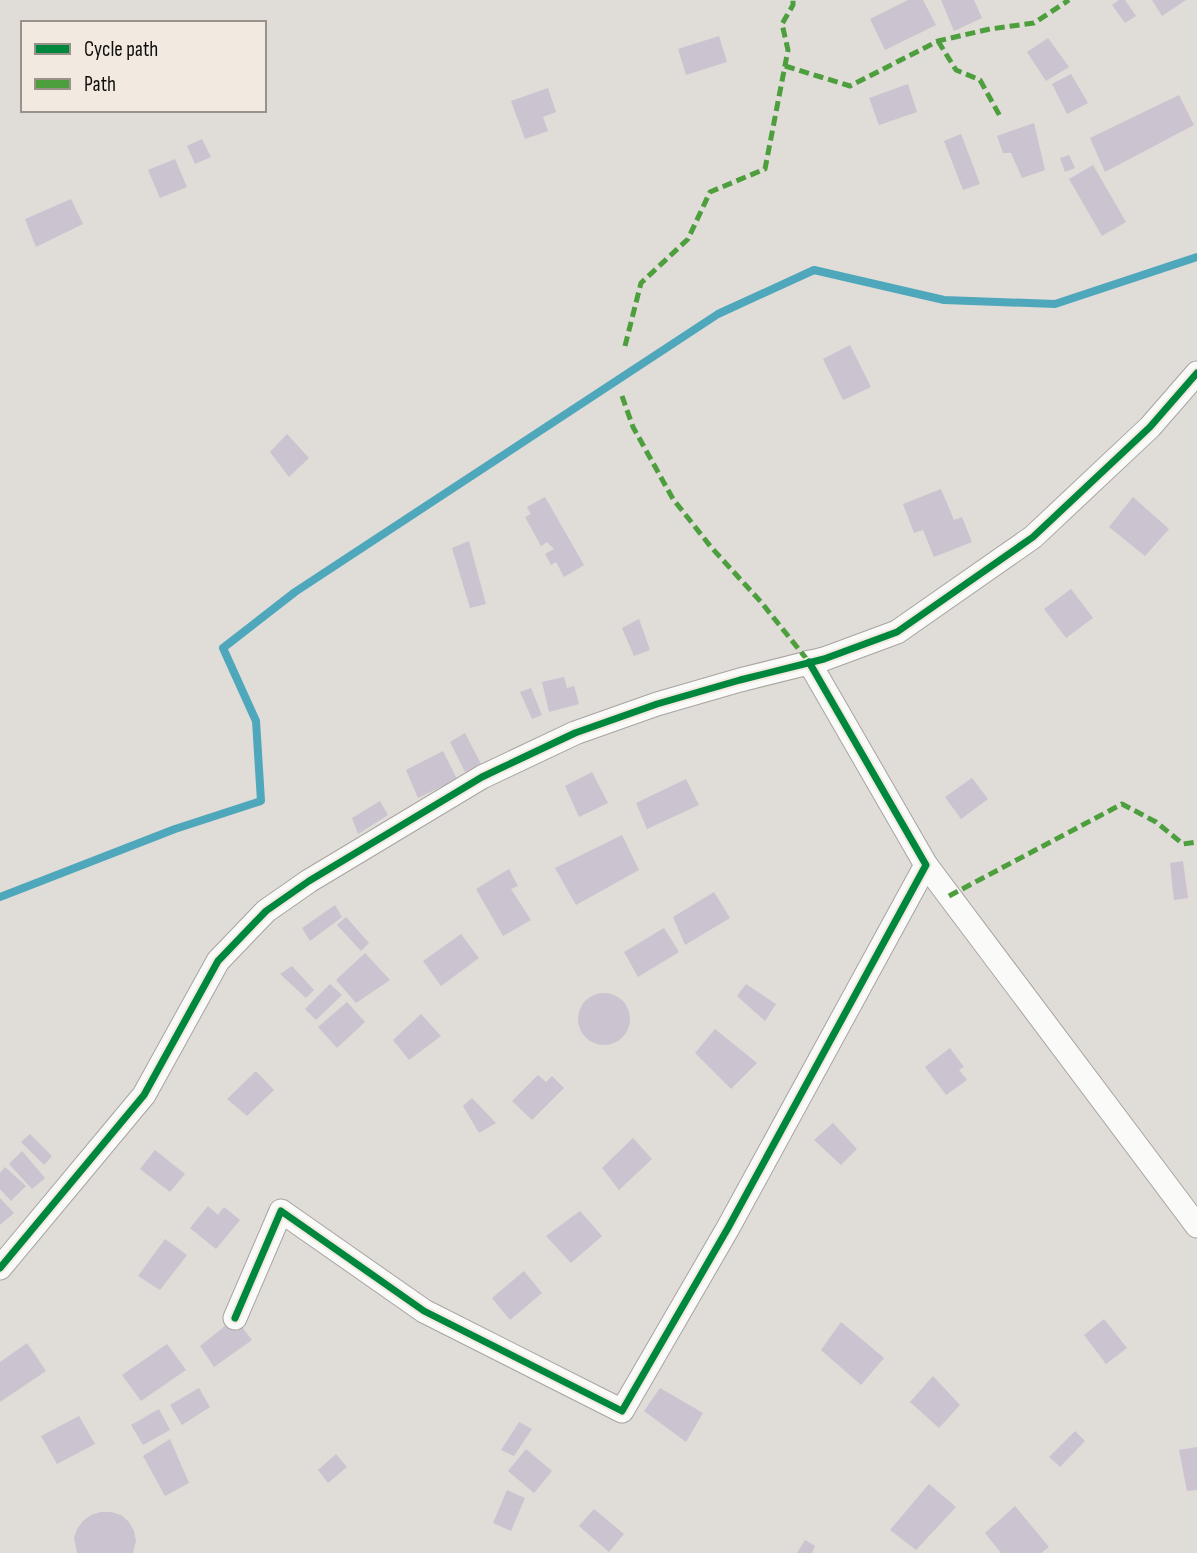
<svg xmlns="http://www.w3.org/2000/svg" width="1197" height="1553" font-family="'Sofia Sans Condensed',sans-serif">
	<rect width="100%" height="100%" fill="#e0dcd8"/>
	<g fill="none" stroke-linecap="round" stroke-linejoin="round">
		<polyline stroke="#4fa7bb" stroke-width="8" points="0,897 175,829 261,801 256,721 223,648 295,592 718,314 814,270 944,300 1055,304 1197,257"/>
	</g>
	<g fill="#cbc3cf">
		<polygon points="908,0 923,0 936,25 885,50 870,19"/>
		<polygon points="941,0 974,0 982,18 954,31"/>
		<polygon points="1119,0 1125,0 1136,16 1125,23 1112,5"/>
		<polygon points="1152,0 1186,0 1162,16"/>
		<polygon points="719,36 727,62 686,75 678,49"/>
		<polygon points="1048,38 1069,67 1046,81 1027,52"/>
		<polygon points="1071,74 1088,103 1067,114 1052,84"/>
		<polygon points="908,84 917,112 879,125 869,98"/>
		<polygon points="548,88 556,112 543,117 548,131 525,139 511,101"/>
		<polygon points="1179,95 1194,125 1105,172 1090,138"/>
		<polygon points="1034,123 1045,170 1022,178 1011,153 1003,153 997,136"/>
		<polygon points="961,134 980,184 963,190 944,141"/>
		<polygon points="202,139 211,157 195,164 187,146"/>
		<polygon points="1069,155 1075,168 1065,172 1060,158"/>
		<polygon points="175,159 187,187 160,198 148,170"/>
		<polygon points="1093,165 1126,222 1102,236 1069,179"/>
		<polygon points="71,199 83,224 36,247 25,219"/>
		<polygon points="850,345 871,387 843,400 823,359"/>
		<polygon points="287,434 309,458 289,477 270,452"/>
		<polygon points="941,489 954,520 962,517 972,542 934,557 923,530 914,533 903,504"/>
		<polygon points="545,497 584,565 564,577 556,562 551,565 545,554 554,549 547,542 541,546 525,517 531,514 527,507"/>
		<polygon points="1133,497 1169,529 1145,556 1109,527"/>
		<polygon points="469,541 486,604 470,608 452,548"/>
		<polygon points="1071,589 1093,618 1066,638 1044,609"/>
		<polygon points="639,619 650,650 634,656 622,628"/>
		<polygon points="564,677 567,688 574,686 579,704 549,712 542,682"/>
		<polygon points="531,688 542,715 532,719 520,692"/>
		<polygon points="465,733 481,764 465,772 450,742"/>
		<polygon points="443,751 457,779 418,798 406,770"/>
		<polygon points="592,772 608,803 579,817 565,786"/>
		<polygon points="972,778 988,799 961,819 945,797"/>
		<polygon points="686,779 699,805 647,829 636,803"/>
		<polygon points="380,801 388,815 358,834 352,818"/>
		<polygon points="622,835 639,870 576,905 555,868"/>
		<polygon points="1183,861 1188,898 1174,900 1170,863"/>
		<polygon points="509,869 518,886 511,889 531,920 503,936 476,889"/>
		<polygon points="714,892 730,918 685,945 673,917"/>
		<polygon points="335,905 342,917 310,941 302,928"/>
		<polygon points="346,917 369,943 361,951 337,925"/>
		<polygon points="664,928 679,952 638,977 624,952"/>
		<polygon points="461,934 479,958 441,986 423,961"/>
		<polygon points="365,953 390,980 356,1003 336,980"/>
		<polygon points="292,966 314,990 306,998 280,974"/>
		<polygon points="330,984 342,995 316,1020 305,1009"/>
		<polygon points="746,984 776,1004 765,1021 737,996"/>
		<circle cx="604" cy="1019" r="26"/>
		<polygon points="347,1002 365,1022 337,1048 318,1027"/>
		<polygon points="421,1014 441,1036 409,1060 393,1040"/>
		<polygon points="715,1029 757,1063 731,1089 695,1053"/>
		<polygon points="950,1048 964,1067 959,1070 967,1080 946,1095 925,1067"/>
		<polygon points="256,1071 274,1090 247,1116 227,1099"/>
		<polygon points="538,1075 546,1082 552,1076 564,1088 532,1120 512,1101"/>
		<polygon points="472,1098 496,1123 479,1133 463,1106"/>
		<polygon points="833,1123 857,1149 841,1165 814,1140"/>
		<polygon points="30,1134 52,1156 44,1165 21,1142"/>
		<polygon points="633,1138 652,1159 619,1190 602,1168"/>
		<polygon points="155,1150 185,1174 170,1192 140,1169"/>
		<polygon points="22,1151 45,1178 32,1189 9,1164"/>
		<polygon points="5,1167 26,1186 11,1201 0,1189 0,1173"/>
		<polygon points="0,1198 14,1213 0,1225"/>
		<polygon points="208,1206 218,1215 224,1207 240,1220 216,1249 190,1228"/>
		<polygon points="580,1211 602,1236 571,1263 546,1236"/>
		<polygon points="165,1239 187,1255 160,1290 138,1276"/>
		<polygon points="524,1271 542,1293 510,1320 492,1298"/>
		<polygon points="235,1318 252,1340 214,1367 200,1346"/>
		<polygon points="1104,1319 1127,1348 1106,1364 1084,1335"/>
		<polygon points="841,1322 884,1358 861,1385 821,1350"/>
		<polygon points="27,1343 46,1371 0,1402 0,1362"/>
		<polygon points="167,1344 186,1370 141,1401 122,1375"/>
		<polygon points="933,1376 960,1405 939,1428 910,1402"/>
		<polygon points="199,1388 210,1407 182,1425 170,1405"/>
		<polygon points="660,1388 703,1413 686,1442 644,1411"/>
		<polygon points="159,1409 170,1430 143,1445 131,1425"/>
		<polygon points="79,1416 95,1444 57,1464 41,1436"/>
		<polygon points="519,1422 532,1429 514,1456 501,1450"/>
		<polygon points="1075,1431 1085,1441 1060,1467 1049,1457"/>
		<polygon points="170,1439 189,1483 165,1496 143,1456"/>
		<polygon points="1197,1447 1197,1490 1187,1491 1179,1450"/>
		<polygon points="526,1449 552,1471 534,1493 508,1471"/>
		<polygon points="336,1454 347,1467 328,1483 318,1470"/>
		<polygon points="929,1484 956,1507 916,1550 890,1530"/>
		<polygon points="507,1490 525,1498 511,1531 493,1523"/>
		<polygon points="1015,1506 1049,1547 1041,1553 1001,1553 985,1533"/>
		<polygon points="594,1509 624,1534 609,1552 579,1526"/>
		<polygon points="101,1512 111,1512 121,1515 129,1522 134,1531 136,1541 133,1553 77,1553 74,1538 77,1529 83,1521 91,1515"/>
		<polygon points="805,1540 815,1546 812,1553 797,1553"/>
	</g>
	<g fill="none" stroke-linecap="round" stroke-linejoin="round">
		<defs>
			<g id="street">
				<polyline points="926,865 1197,1226"/>
				<polyline points="0,1268 144,1095 218,961 266,911 309,881 482,777 575,733 657,704 740,680 824,659 897,632 1033,537 1150,427 1197,373"/>
				<polyline points="235,1318 281,1211 424,1311 622,1411 728,1228 926,865 809,662"/>
			</g>
		</defs>
		<use href="#street" stroke="#a7a4a1" stroke-width="25"/>
		<use href="#street" stroke="#fafaf9" stroke-width="23"/>
		<g stroke="#4d9f3e" stroke-width="5" stroke-dasharray="10 5" stroke-linecap="butt">
			<polyline points="938,41 956,70 980,80 1001,118"/>
			<polyline points="785,66 850,86 938,41 990,29 1034,23 1069,0"/>
			<polyline points="625,346 641,283 688,239 710,192 765,169 788,50 782,24 793,5 793,0"/>
			<polyline points="622,396 633,427 673,499 711,547 761,602 809,662"/>
			<polyline points="949,896 1122,804 1156,822 1183,844 1197,842"/>
		</g>
		<defs>
			<g id="cycleway">
				<polyline points="0,1268 144,1095 218,961 266,911 309,881 482,777 575,733 657,704 740,680 824,659 897,632 1033,537 1150,427 1197,373"/>
				<polyline points="235,1318 281,1211 424,1311 622,1411 728,1228 926,865 809,662"/>
			</g>
		</defs>
		<use href="#cycleway" stroke="#f2eae1" stroke-width="11"/>
		<use href="#cycleway" stroke="#00873e" stroke-width="7"/>
	</g>
	<rect x="21" y="21" width="245" height="91" fill="#f2eae1" stroke="#98928b" stroke-width="2"/>
	<rect x="35" y="44" width="35" height="10" fill="#00873e" stroke="#98928b" stroke-width="2"/>
	<text x="84" y="56" font-size="21" fill="#100e0b">Cycle path</text>
	<rect x="35" y="79" width="35" height="10" fill="#4d9f3e" stroke="#98928b" stroke-width="2"/>
	<text x="84" y="91" font-size="21" fill="#100e0b">Path</text>
</svg>
